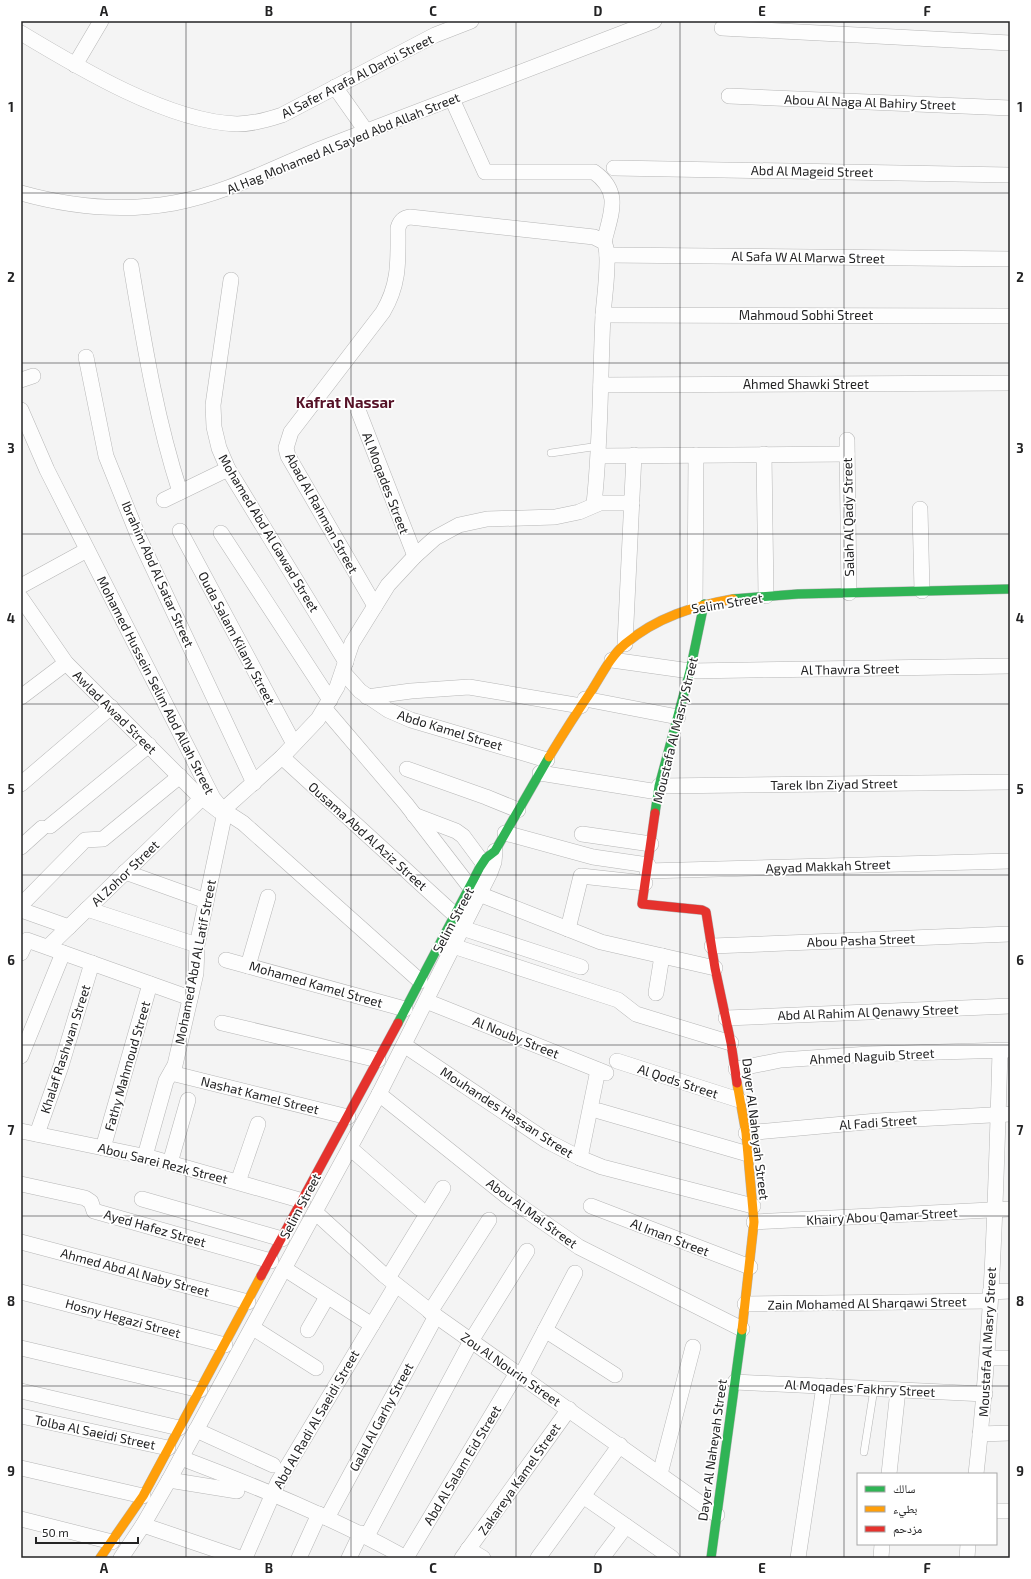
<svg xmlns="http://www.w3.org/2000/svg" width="1031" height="1579" font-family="'Exo 2','Noto Naskh Arabic',sans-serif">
	<rect width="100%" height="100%" fill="#f4f4f4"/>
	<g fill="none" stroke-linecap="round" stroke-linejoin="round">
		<defs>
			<g id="lane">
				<polyline points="551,453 599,446"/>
				<polyline points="864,1452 874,1389"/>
			</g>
			<g id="street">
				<polyline points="722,28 1010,43"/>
				<path d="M21,33C79,68 169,122 237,124C253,124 267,120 282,115L435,35L471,21"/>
				<polyline points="75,65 101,21"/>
				<polyline points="335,87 366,131"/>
				<polyline points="729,96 1010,108"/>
				<path d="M452,99L485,172H594C622,192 611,213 604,242"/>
				<polyline points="614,168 1010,175"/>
				<path d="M21,193C71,207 123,212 174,203C229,193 276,166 328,146C437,104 546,63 654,21"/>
				<polyline points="607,255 1010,259"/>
				<path d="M131,266C144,343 156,418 180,492"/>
				<polyline points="231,280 213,405 214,427 219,448 228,469 346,662"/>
				<polyline points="603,315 1010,316"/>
				<polyline points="86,357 106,456 139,538 254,783"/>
				<polyline points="21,380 33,376"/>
				<polyline points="601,385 1010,383"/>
				<polyline points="21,410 47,470 213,798 223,810 243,823 420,981"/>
				<polyline points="358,410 415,556"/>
				<polyline points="847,440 849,593"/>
				<polyline points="764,454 766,596"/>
				<polyline points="599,456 847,454"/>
				<polyline points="164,500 228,469"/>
				<polyline points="920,509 922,591"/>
				<polyline points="180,531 294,744"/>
				<polyline points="221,533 330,700"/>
				<polyline points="21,586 87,550"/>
				<polyline points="21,598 66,663 197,794 219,811 223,810 282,757 318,719 337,687 352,643 388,585 415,556 435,538 459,525 487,519 555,517 579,512 600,503 632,503"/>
				<path d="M375,606L288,456L286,448L291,432L383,312C400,283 398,260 398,228C400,221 403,218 410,217L594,237L604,242C611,254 604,299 603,315C600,378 601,441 594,504"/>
				<polyline points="695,606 696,455"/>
				<polyline points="625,644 634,455"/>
				<polyline points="612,660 690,671 1010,666"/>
				<polyline points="343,672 360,691 388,710 411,720 547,760"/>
				<polyline points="21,697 66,663"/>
				<polyline points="367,697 411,691 469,687 581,706"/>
				<polyline points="585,699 678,717"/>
				<polyline points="325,709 406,804 470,887"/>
				<polyline points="282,757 455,915"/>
				<polyline points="407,769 486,797 518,810"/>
				<polyline points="540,773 658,792"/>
				<polyline points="21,784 111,707"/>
				<polyline points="659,786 1010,782"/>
				<polyline points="414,815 456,831 463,836 483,863"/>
				<polyline points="50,826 149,745"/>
				<polyline points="505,833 593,857 648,865"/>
				<polyline points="582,834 651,844"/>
				<polyline points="21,847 42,828"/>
				<polyline points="647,871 1010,861"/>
				<polyline points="125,872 206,901"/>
				<polyline points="479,894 601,942 715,968"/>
				<polyline points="21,905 85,840 103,839 180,776"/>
				<polyline points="87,909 197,945"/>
				<polyline points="21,910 69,927"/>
				<polyline points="462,928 581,967"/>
				<polyline points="568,929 581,876 645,883"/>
				<polyline points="453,946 618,1000 636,1014 731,1043"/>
				<polyline points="712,946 1010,934"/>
				<polyline points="48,947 202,798"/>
				<polyline points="21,953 27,940 190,998"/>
				<polyline points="226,960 405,1009"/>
				<polyline points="248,966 268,897"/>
				<polyline points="656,993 662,956"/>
				<polyline points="426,1001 606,1073"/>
				<polyline points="726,1018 1010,1006"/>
				<polyline points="222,1023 378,1060"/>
				<polyline points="404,1045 547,1141 580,1158 602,1167 753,1206"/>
				<polyline points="21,1056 63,953"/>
				<polyline points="617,1061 739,1100"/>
				<polyline points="736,1069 781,1060 869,1054 1009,1050"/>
				<polyline points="171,1073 348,1117"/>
				<polyline points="379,1094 510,1199 579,1247 742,1329"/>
				<polyline points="599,1111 748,1154"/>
				<polyline points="21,1131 152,1158 303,1201"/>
				<polyline points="746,1133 877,1121 1010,1114"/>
				<polyline points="37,1134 61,1066 92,963"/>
				<polyline points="103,1148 150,984"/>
				<polyline points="350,1148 419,1208"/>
				<polyline points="145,1156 166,1081 175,1065 196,973 197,945 225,812"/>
				<polyline points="580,1158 598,1070"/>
				<polyline points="170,1163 188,1100"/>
				<polyline points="238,1182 258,1124"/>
				<polyline points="21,1184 85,1198 91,1202 94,1211 271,1261"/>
				<polyline points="142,1199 282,1239"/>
				<polyline points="591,1206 750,1267"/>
				<polyline points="315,1212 384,1275 436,1316 717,1515"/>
				<polyline points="754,1222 1010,1209"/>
				<polyline points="21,1242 248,1302"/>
				<polyline points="285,1269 372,1325"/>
				<polyline points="388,1278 443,1188"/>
				<polyline points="21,1292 225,1345"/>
				<polyline points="990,1292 1010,1291"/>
				<polyline points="745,1304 989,1301"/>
				<polyline points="430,1312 489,1220"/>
				<polyline points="253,1328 316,1368"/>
				<polyline points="308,1330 327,1297"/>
				<polyline points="545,1330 615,1375"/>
				<polyline points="21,1348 200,1390"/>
				<polyline points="987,1358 1010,1358"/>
				<polyline points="521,1376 575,1273"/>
				<polyline points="735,1382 985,1394"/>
				<polyline points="21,1391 179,1428"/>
				<polyline points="21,1416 168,1448"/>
				<polyline points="196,1430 273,1465"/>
				<polyline points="980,1434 1010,1433"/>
				<path d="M181,1458C258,1487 334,1518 406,1558"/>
				<polyline points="21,1468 143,1496"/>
				<polyline points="660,1474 693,1347"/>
				<polyline points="889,1474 898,1390"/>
				<path d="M976,1474C992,1334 996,1192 1000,1051"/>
				<polyline points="169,1480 237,1491"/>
				<polyline points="583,1496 672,1558"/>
				<polyline points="996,1511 1010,1511"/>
				<polyline points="327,1518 436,1316"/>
				<polyline points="21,1519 112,1542"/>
				<polyline points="143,1525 240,1558"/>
				<polyline points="367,1536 471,1341 527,1251"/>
				<polyline points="468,1549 483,1558"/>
				<polyline points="121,1558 143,1525 169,1480 379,1094 490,873 494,862 495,851"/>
				<polyline points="245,1558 278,1482 396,1285"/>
				<polyline points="299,1558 319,1514"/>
				<polyline points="349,1558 361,1533"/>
				<polyline points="406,1558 517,1373"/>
				<polyline points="462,1558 569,1409"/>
				<polyline points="538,1558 620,1445"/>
				<polyline points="602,1558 626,1526"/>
				<polyline points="798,1558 824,1386"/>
				<polyline points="881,1558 882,1544"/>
				<polyline points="967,1558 968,1544"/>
			</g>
			<g id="fast">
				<polyline points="733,599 798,594 1010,589"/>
				<polyline points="655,813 659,786 690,671 704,604"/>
				<polyline points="398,1023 480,867 486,858 495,851 549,757"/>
				<polyline points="711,1558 742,1330"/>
			</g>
			<g id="slow">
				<path d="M549,757C563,734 577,712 592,690C602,674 611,656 625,644C657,617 694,606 733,599"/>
				<polyline points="737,1083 746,1133 754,1222 742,1330"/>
				<polyline points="100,1558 143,1496 261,1276"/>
			</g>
			<g id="jam">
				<polyline points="655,813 642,904 702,910 706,912 715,968 731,1043 737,1083"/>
				<polyline points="261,1276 398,1023"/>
			</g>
		</defs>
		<use href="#lane" stroke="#b6b6b6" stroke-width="8"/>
		<use href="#street" stroke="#b6b6b6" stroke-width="16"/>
		<use href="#fast" stroke="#b6b6b6" stroke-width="10"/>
		<use href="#slow" stroke="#b6b6b6" stroke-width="10"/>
		<use href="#jam" stroke="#b6b6b6" stroke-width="10"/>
		<use href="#lane" stroke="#fdfdfd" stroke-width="7"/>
		<use href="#street" stroke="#fdfdfd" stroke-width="15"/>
		<use href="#fast" stroke="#30b455" stroke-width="9"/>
		<use href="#slow" stroke="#ff9f0a" stroke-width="9"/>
		<use href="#jam" stroke="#e5322d" stroke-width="9"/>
	</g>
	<path fill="none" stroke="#232324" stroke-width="1" stroke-opacity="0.55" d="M186,21V1558M351,21V1558M516,21V1558M680,21V1558M844,21V1558M21,193H1010M21,363H1010M21,534H1010M21,704H1010M21,875H1010M21,1045H1010M21,1216H1010M21,1386H1010"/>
	<g text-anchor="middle" stroke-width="3.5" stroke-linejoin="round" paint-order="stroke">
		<g font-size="13" fill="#232324" stroke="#fff">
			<text transform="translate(357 76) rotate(-27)" y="5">Al Safer Arafa Al Darbi Street</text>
			<text transform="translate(870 102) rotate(2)" y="5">Abou Al Naga Al Bahiry Street</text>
			<text transform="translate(343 143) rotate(-22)" y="5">Al Hag Mohamed Al Sayed Abd Allah Street</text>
			<text transform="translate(812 171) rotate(1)" y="5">Abd Al Mageid Street</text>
			<text transform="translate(808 257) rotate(1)" y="5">Al Safa W Al Marwa Street</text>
			<text x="806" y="320">Mahmoud Sobhi Street</text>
			<text x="806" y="389">Ahmed Shawki Street</text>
			<text transform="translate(386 483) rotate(69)" y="5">Al Moqades Street</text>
			<text transform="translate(322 513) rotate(61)" y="5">Abad Al Rahman Street</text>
			<text transform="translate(848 517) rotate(-91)" y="5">Salah Al Qady Street</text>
			<text transform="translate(269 533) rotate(59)" y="5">Mohamed Abd Al Gawad Street</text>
			<text transform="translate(158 574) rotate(66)" y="5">Ibrahim Abd Al Satar Street</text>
			<text transform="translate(727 603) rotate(-9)" y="5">Selim Street</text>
			<text transform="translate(237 638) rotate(62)" y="5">Ouda Salam Kilany Street</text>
			<text transform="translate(850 669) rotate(-1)" y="5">Al Thawra Street</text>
			<text transform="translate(156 685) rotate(63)" y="5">Mohamed Hussein Selim Abd Allah Street</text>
			<text transform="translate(115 712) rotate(45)" y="5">Awlad Awad Street</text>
			<text transform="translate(450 730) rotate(17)" y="5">Abdo Kamel Street</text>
			<text transform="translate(675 730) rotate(-76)" y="5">Moustafa Al Masry Street</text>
			<text transform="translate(834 784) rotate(-1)" y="5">Tarek Ibn Ziyad Street</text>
			<text transform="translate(368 836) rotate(42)" y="5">Ousama Abd Al Aziz Street</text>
			<text transform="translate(828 866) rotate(-2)" y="5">Agyad Makkah Street</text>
			<text transform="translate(125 873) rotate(-44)" y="5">Al Zohor Street</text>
			<text transform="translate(453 920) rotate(-62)" y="5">Selim Street</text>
			<text transform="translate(861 940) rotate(-2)" y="5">Abou Pasha Street</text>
			<text transform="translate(195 962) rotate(-79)" y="5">Mohamed Abd Al Latif Street</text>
			<text transform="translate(316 984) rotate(16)" y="5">Mohamed Kamel Street</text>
			<text transform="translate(868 1012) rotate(-2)" y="5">Abd Al Rahim Al Qenawy Street</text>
			<text transform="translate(516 1037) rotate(22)" y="5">Al Nouby Street</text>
			<text transform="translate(65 1049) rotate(-72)" y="5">Khalaf Rashwan Street</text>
			<text transform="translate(872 1056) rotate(-3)" y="5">Ahmed Naguib Street</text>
			<text transform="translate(127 1066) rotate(-74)" y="5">Fathy Mahmoud Street</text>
			<text transform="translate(678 1081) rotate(18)" y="5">Al Qods Street</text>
			<text transform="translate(260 1095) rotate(14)" y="5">Nashat Kamel Street</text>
			<text transform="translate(507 1112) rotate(33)" y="5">Mouhandes Hassan Street</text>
			<text transform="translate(878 1122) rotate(-4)" y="5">Al Fadi Street</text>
			<text transform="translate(756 1129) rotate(83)" y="5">Dayer Al Naheyah Street</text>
			<text transform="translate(163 1163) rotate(14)" y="5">Abou Sarei Rezk Street</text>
			<text transform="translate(300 1206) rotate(-62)" y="5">Selim Street</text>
			<text transform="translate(532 1213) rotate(36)" y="5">Abou Al Mal Street</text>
			<text transform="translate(882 1216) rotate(-3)" y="5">Khairy Abou Qamar Street</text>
			<text transform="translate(155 1228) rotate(16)" y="5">Ayed Hafez Street</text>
			<text transform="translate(670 1237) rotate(21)" y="5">Al Iman Street</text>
			<text transform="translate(135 1272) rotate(15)" y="5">Ahmed Abd Al Naby Street</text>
			<text transform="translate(867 1303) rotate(-1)" y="5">Zain Mohamed Al Sharqawi Street</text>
			<text transform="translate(123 1318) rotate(15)" y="5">Hosny Hegazi Street</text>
			<text transform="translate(987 1342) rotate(-87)" y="5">Moustafa Al Masry Street</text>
			<text transform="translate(511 1369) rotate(35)" y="5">Zou Al Nourin Street</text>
			<text transform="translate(860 1388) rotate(3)" y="5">Al Moqades Fakhry Street</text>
			<text transform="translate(381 1417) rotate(-62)" y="5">Galal Al Garhy Street</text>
			<text transform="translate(316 1419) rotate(-60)" y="5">Abd Al Radi Al Saeidi Street</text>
			<text transform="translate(95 1432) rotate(12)" y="5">Tolba Al Saeidi Street</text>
			<text transform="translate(712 1450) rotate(-82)" y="5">Dayer Al Naheyah Street</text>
			<text transform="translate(462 1465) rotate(-59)" y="5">Abd Al Salam Eid Street</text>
			<text transform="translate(519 1479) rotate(-55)" y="5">Zakareya Kamel Street</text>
		</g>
		<g font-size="15" font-weight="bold" fill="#561227" stroke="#fff">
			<text x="345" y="408">Kafrat Nassar</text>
		</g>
	</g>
	<rect width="1031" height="1579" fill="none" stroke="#ffffff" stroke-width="44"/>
	<rect x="857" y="1473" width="140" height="72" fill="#ffffff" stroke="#a7a7a7"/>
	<rect x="865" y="1486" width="20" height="6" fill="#30b455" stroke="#a7a7a7"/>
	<text x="893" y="1493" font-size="12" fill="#232324">سالك</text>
	<rect x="865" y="1506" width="20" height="6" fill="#ff9f0a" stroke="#a7a7a7"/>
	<text x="893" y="1513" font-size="12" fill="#232324">بطيء</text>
	<rect x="865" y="1526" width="20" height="6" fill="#e5322d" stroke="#a7a7a7"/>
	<text x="893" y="1533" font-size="12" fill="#232324">مزدحم</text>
	<path d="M36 1537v6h102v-6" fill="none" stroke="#232324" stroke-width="2"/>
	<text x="42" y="1537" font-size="12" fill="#232324" stroke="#ffffff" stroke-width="3" paint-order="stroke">50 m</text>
	<rect x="22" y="22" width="987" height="1535" fill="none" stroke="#232324" stroke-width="1.5"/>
	<g font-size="13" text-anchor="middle" font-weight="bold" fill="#232324">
		<text x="104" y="16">A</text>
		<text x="269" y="16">B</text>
		<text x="433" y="16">C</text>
		<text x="598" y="16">D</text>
		<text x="762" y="16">E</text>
		<text x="927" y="16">F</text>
		<text x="11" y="112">1</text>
		<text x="1020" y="112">1</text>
		<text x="11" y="282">2</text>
		<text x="1020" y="282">2</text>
		<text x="11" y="453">3</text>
		<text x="1020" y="453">3</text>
		<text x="11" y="623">4</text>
		<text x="1020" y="623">4</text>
		<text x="11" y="794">5</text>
		<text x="1020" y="794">5</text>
		<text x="11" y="965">6</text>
		<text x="1020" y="965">6</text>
		<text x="11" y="1135">7</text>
		<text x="1020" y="1135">7</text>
		<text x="11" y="1306">8</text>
		<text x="1020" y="1306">8</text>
		<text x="11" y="1476">9</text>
		<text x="1020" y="1476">9</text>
		<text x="104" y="1573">A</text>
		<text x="269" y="1573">B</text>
		<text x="433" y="1573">C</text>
		<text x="598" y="1573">D</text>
		<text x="762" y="1573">E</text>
		<text x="927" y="1573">F</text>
	</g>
</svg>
